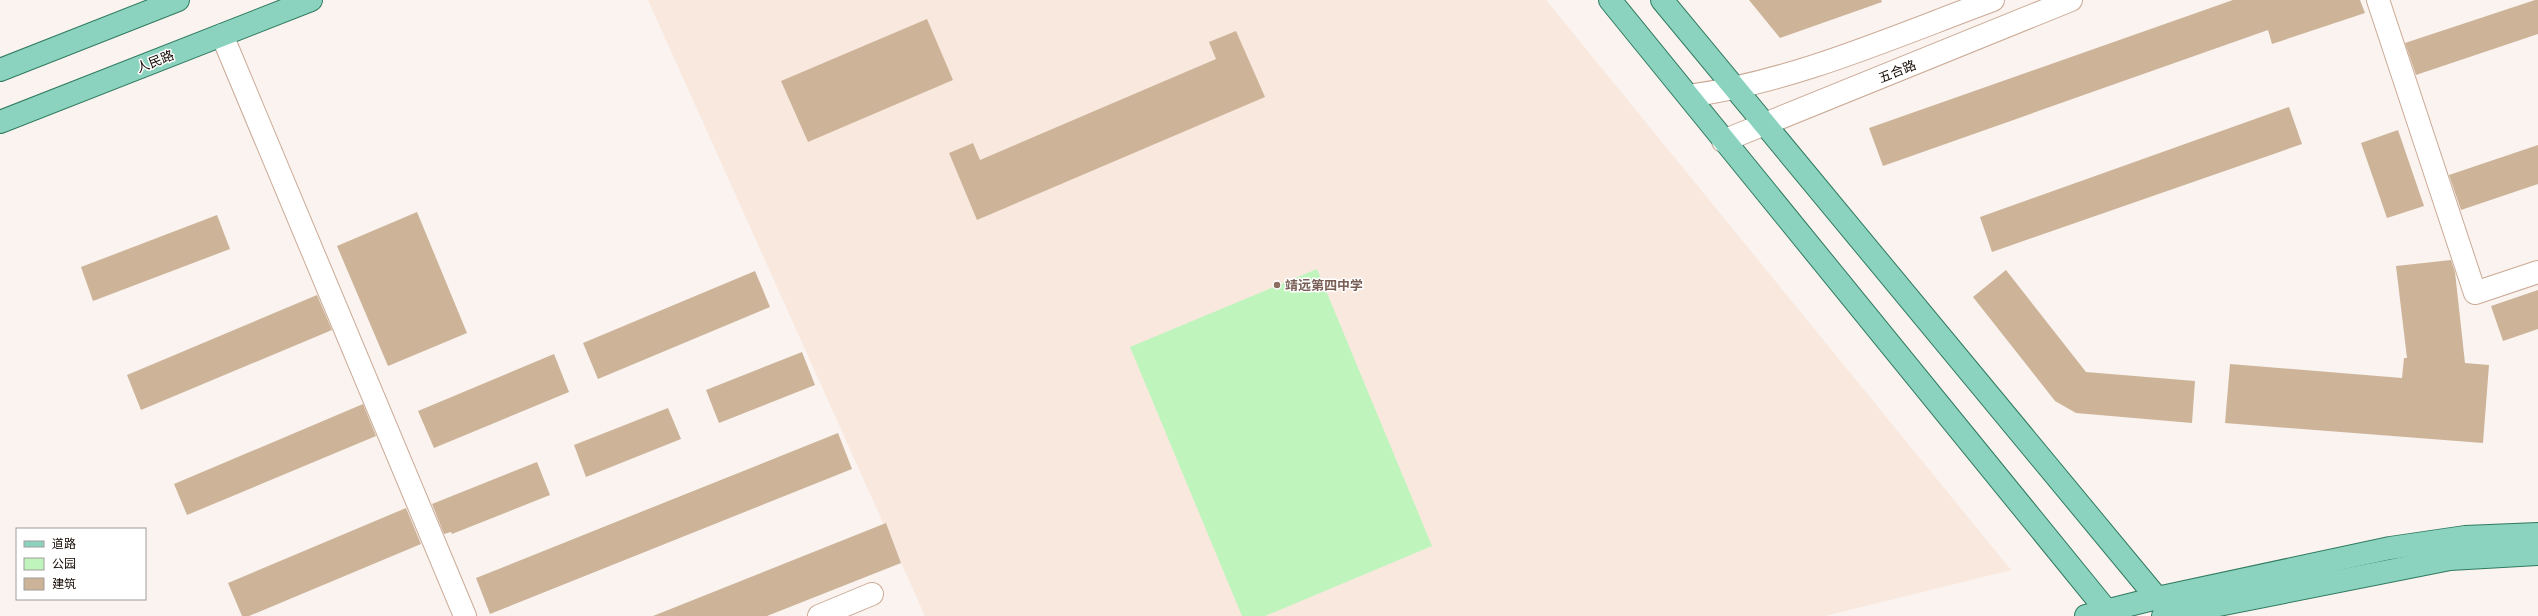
<svg xmlns="http://www.w3.org/2000/svg" width="2538" height="616" font-family="'Exo 2','Noto Sans SC',sans-serif">
	<rect width="100%" height="100%" fill="#faf3ef"/>
	<polygon fill="#f9e8de" points="648,0 1546,0 2011,570 1825,616 925,616"/>
	<polygon fill="#bff5bd" points="1317,269 1432,546 1265,616 1242,616 1130,347"/>
	<g fill="#cdb499">
		<polygon points="1749,0 1881,0 1882,2 1780,38"/>
		<polygon points="2233,0 2360,0 2365,13 2272,44 2268,30 1883,166 1869,128"/>
		<polygon points="2535,0 2538,0 2538,34 2416,75 2405,43"/>
		<polygon points="927,19 953,80 808,142 781,81"/>
		<polygon points="1236,31 1265,97 977,220 949,153 973,143 980,160 1216,59 1209,42"/>
		<polygon points="2289,107 2302,144 1992,252 1980,217"/>
		<polygon points="2398,130 2424,206 2387,218 2361,143"/>
		<polygon points="2538,145 2538,184 2461,210 2449,175"/>
		<polygon points="417,212 467,333 388,366 337,246"/>
		<polygon points="217,215 230,249 93,301 81,267"/>
		<polygon points="2451,260 2455,272 2465,363 2489,365 2483,443 2225,423 2230,364 2402,378 2404,358 2407,358 2396,266"/>
		<polygon points="2006,270 2086,372 2195,381 2192,423 2076,413 2055,401 1973,297"/>
		<polygon points="755,271 770,307 598,379 583,343"/>
		<polygon points="2538,290 2538,329 2503,341 2491,306"/>
		<polygon points="317,295 332,330 141,410 127,375"/>
		<polygon points="802,352 815,385 719,423 706,390"/>
		<polygon points="554,354 569,392 434,448 418,411"/>
		<polygon points="363,404 376,436 187,515 174,484"/>
		<polygon points="668,408 681,439 586,477 574,445"/>
		<polygon points="838,433 852,469 490,614 476,578"/>
		<polygon points="537,462 550,495 452,534 451,532 444,534 432,504"/>
		<polygon points="406,508 421,544 249,616 242,616 228,583"/>
		<polygon points="886,523 901,563 767,616 653,616"/>
	</g>
	<g fill="none" stroke-linecap="round" stroke-linejoin="round">
		<defs>
			<g id="minor">
				<polyline points="2378,0 2475,293 2538,272"/>
				<polyline points="222,35 465,616"/>
				<path d="M1689,96C1795,81 1893,37 1993,0"/>
				<polyline points="1723,141 2071,0"/>
				<polyline points="819,616 872,594"/>
			</g>
			<g id="major">
				<polyline points="1610,0 2111,616"/>
				<polyline points="1662,0 2157,598"/>
				<polyline points="0,70 178,0"/>
				<polyline points="0,122 311,0"/>
				<polyline points="2086,616 2157,598 2390,548 2465,537 2538,534"/>
				<polyline points="2163,616 2450,559 2538,554"/>
			</g>
		</defs>
		<use href="#minor" stroke="#cbaa96" stroke-width="24"/>
		<use href="#major" stroke="#307a60" stroke-width="24"/>
		<use href="#minor" stroke="#fff" stroke-width="22"/>
		<use href="#major" stroke="#8bd3be" stroke-width="22"/>
	</g>
	<circle fill="#8d6e63" stroke="#fff" stroke-width="1.5" cx="1277" cy="285" r="4"/>
	<g text-anchor="middle" stroke-width="3" stroke-linejoin="round" paint-order="stroke">
		<g font-size="13" fill="#150a04" stroke="#fff">
			<text transform="translate(155 61) rotate(-21)" y="5">人民路</text>
			<text transform="translate(1897 71) rotate(-22)" y="5">五合路</text>
		</g>
		<g font-size="13" font-weight="bold" fill="#785e54" stroke="#fff" text-anchor="start">
			<text x="1285" y="290">靖远第四中学</text>
		</g>
	</g>
	<rect x="16" y="528" width="130" height="72" fill="#ffffff" stroke="#a19d9b"/>
	<rect x="24" y="541" width="20" height="6" fill="#8bd3be" stroke="#a19d9b"/>
	<text x="52" y="548" font-size="12" fill="#150a04">道路</text>
	<rect x="24" y="558" width="20" height="12" fill="#bff5bd" stroke="#a19d9b"/>
	<text x="52" y="568" font-size="12" fill="#150a04">公园</text>
	<rect x="24" y="578" width="20" height="12" fill="#cdb499" stroke="#a19d9b"/>
	<text x="52" y="588" font-size="12" fill="#150a04">建筑</text>
</svg>
